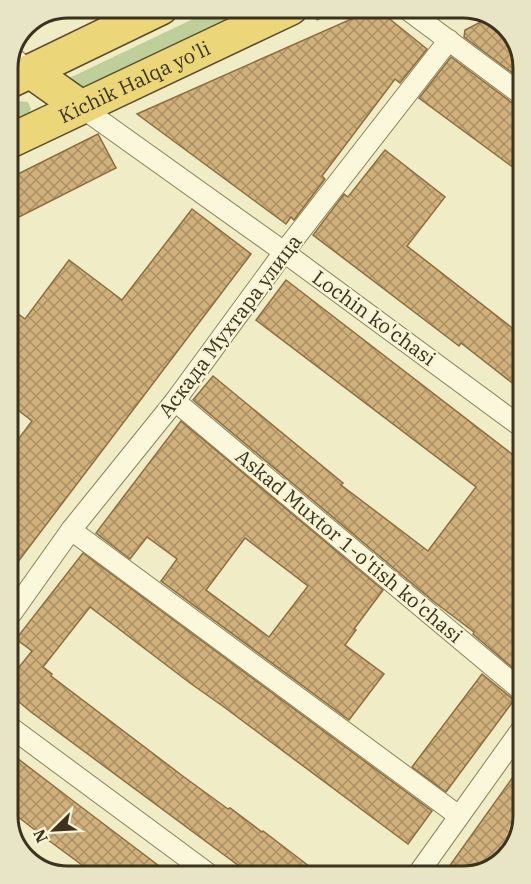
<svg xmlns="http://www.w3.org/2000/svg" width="531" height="884" font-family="'IBM Plex Serif',serif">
	<defs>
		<pattern id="building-cross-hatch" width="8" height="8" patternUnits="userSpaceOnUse" patternTransform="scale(1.5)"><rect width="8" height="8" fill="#d0b07b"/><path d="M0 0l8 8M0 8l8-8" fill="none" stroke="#aa9064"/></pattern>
	</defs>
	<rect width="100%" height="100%" fill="#f0ecc6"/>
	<g fill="#becf99">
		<polygon points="216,8 253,8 73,93 61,82"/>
		<polygon points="18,101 28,102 31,109 28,116 8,126 8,104"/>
	</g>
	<g fill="url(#building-cross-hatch)" stroke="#8d6e3f" stroke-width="1.5" fill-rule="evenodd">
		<polygon points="376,8 427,49 400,83 395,79 322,176 325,179 294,220 291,217 286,224 137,114"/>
		<polygon points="492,16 497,18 517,41 518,77 464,37 465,30"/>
		<polygon points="451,57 511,102 518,104 518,171 419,98"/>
		<polygon points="98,134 116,168 9,222 8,179"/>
		<polygon points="385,150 445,197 407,246 520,334 520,389 461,343 459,346 313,235 344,194 348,197"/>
		<polygon points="192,209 251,254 11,571 11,449 32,421 10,404 9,307 25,319 69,260 122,300"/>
		<polygon points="286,280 521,461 522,676 473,634 474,632 433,601 193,400 213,376 343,483 341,485 428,551 476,487 256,320"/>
		<path d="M181,421L383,590L354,629L356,630L345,645L384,674L349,720L161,581L177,559L147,537L130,559L96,533ZM245,538L308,586L269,637L206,590Z"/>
		<polygon points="83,553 432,811 408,844 224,707 190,683 90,607 43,667 52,674 51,676 184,777 228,809 230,808 262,832 263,831 318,873 250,874 31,712 12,696 12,676 32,651 16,639"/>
		<polygon points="482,674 514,700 446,792 412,767"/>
		<polygon points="13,755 72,800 171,875 97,876 44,837 13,813"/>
		<polygon points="523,763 523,820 520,830 494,867 490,870 446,871"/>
	</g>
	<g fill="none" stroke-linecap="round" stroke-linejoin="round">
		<defs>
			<g id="minor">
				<polyline points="405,8 518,92"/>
				<polyline points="11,56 30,71"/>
				<polyline points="81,107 284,252 520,426"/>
				<polyline points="175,401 522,691"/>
				<polyline points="71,530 459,816"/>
				<polyline points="12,613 71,530 175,401 284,252 449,40"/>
				<polyline points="13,729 209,874"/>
				<polyline points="420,871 523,727"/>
			</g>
			<g id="trunk">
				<polyline points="30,71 81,107"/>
				<polyline points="8,82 161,8"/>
				<path id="s1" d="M8,142L291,8"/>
			</g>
		</defs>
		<use href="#minor" stroke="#8d805b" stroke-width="22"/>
		<use href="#trunk" stroke="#5a4c2f" stroke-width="36"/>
		<polyline stroke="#8d805b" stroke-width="4" stroke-dasharray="4.5 3" stroke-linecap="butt" points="316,19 342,8"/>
		<use href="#minor" stroke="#faf7da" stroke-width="20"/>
		<use href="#trunk" stroke="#ebd679" stroke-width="33"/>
	</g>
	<g text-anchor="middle" stroke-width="4.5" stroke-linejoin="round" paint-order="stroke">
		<g font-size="20" fill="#3c331f" stroke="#f7f4d6">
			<text dy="7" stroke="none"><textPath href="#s1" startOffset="140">Kichik Halqa yo'li</textPath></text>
			<text transform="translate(374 318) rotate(36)" y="7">Lochin ko'chasi</text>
			<text transform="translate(230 326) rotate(-53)" y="7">Аскада Мухтара улица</text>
			<text transform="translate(349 546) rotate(40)" y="7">Askad Muxtor 1-o'tish ko'chasi</text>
		</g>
	</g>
	<path d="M0 0H531V884H0ZM68 18H463A50 50 0 0 1 513 68V816A50 50 0 0 1 463 866H68A50 50 0 0 1 18 816V68A50 50 0 0 1 68 18Z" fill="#e8e5c7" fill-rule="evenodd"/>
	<path fill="none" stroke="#3c331f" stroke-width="3" d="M68 18H463A50 50 0 0 1 513 68V816A50 50 0 0 1 463 866H68A50 50 0 0 1 18 816V68A50 50 0 0 1 68 18Z"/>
	<g transform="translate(54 830) rotate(246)" stroke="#f7f4d6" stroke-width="4.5" paint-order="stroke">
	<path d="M0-4.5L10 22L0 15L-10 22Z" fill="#3c331f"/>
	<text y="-9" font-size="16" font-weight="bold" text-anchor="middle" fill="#3c331f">N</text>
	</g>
</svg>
